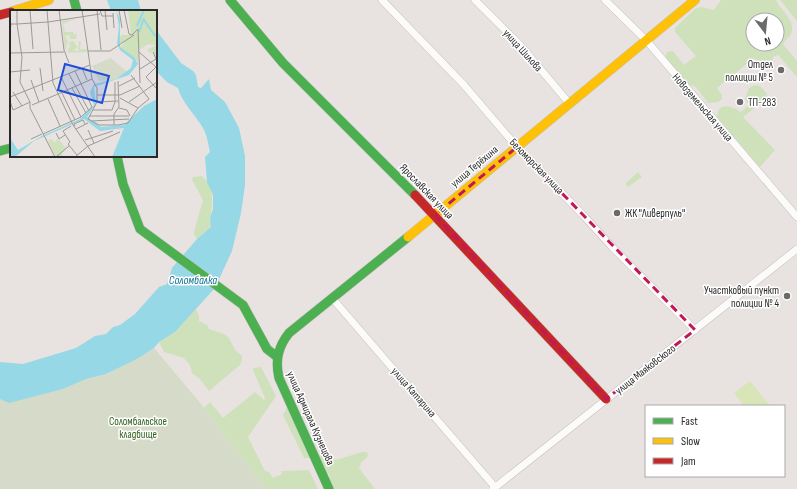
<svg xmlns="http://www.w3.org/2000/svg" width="797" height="489" font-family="'Sofia Sans Condensed',sans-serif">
	<rect width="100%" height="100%" fill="#e8e3e0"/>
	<g fill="#cee1ba" fill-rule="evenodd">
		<path d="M721,0H776C781,11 797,21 791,34C789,38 785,40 783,44L797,61V77L778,55L773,57L772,63L768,65L760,64L754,58L717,88L722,95V99L718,102L708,103L696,87L687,84L665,58L667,52L673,51L684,65L696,56L675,32V28L695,9L701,7L714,10ZM753,20H777V44H753Z"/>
		<polygon points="780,0 797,0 797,21"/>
		<path d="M754,85L760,86L767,94L766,99L743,117L775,150L760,167L717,117C718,101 732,106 741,112L749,105L745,99L749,88Z"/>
		<polygon points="638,172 642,177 628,187 625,184"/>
		<path d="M202,176C218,190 210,209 211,227L197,239L195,236L194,232L203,200L192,180L193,177Z"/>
		<polygon points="196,309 199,316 199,321 207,325 209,329 224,334 229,338 235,350 242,356 242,360 240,365 209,391 200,379 192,373 190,365 184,358 164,352 159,342 175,332"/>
		<polygon points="261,367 276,396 248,437 265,471 269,472 273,478 282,474 281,471 309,470 318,489 266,489 204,408 210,402 223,418 255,392 264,400 265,398 253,370 253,368"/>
		<polygon points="288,405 313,458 304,458 283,415"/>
		<polygon points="325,451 331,459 336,460 362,452 367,452 368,456 361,463 359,468 375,489 332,489 329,474 324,470 318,455 320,452"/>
	</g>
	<polygon fill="#d5dbc8" points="154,348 201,404 266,489 0,489 0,399 37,395 63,389 86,379 106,374 137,359"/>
	<polygon fill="#d8e5b7" points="750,381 770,406 744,406 734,393"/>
	<g fill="#96d8e6">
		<polygon points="107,0 138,0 141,11 111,11"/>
		<path d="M156,30L181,63L193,71L196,75L198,87L201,88L209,79L211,90L225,102L239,128L245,156V185L241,213L232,251L215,288L175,332L159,342L154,348L137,359L106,374L86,379L63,389L9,403L0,399V362L23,364L76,348L95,336L106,334L113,327L120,325L135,314L159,287L167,284L172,268L197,239L211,227L210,218L213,209V195L207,182L205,157L210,152C208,143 207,135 203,128C195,114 182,103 178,88L167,82L156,71Z"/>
	</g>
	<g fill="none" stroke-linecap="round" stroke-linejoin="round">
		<defs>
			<g id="street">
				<polyline points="382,0 464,85 517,147 583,215 613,248 695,330"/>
				<polyline points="475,0 521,46 569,103"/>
				<polyline points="605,0 646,40 797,217"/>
				<polyline points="332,298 495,487"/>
				<polyline points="493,489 797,249"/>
			</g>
			<g id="fast">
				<polyline points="74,0 77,11"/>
				<polyline points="230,0 283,63 415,195"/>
				<polyline points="0,151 11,148"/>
				<polyline points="117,156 123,184 140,229 243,305 267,349 276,356"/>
				<path d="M329,489L279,378C275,360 278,347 289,333L408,237"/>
			</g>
			<g id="slow">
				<polyline points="13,11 49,0"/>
				<polyline points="408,237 695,0"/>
			</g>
			<g id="jam">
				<polyline points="0,15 11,12"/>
				<polyline points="415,195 606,399"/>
			</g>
		</defs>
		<use href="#street" stroke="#c1c0c1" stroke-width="8"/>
		<use href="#fast" stroke="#c1c0c1" stroke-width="10"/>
		<use href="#slow" stroke="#c1c0c1" stroke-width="10"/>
		<use href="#jam" stroke="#c1c0c1" stroke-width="10"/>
		<use href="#street" stroke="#fcfbfa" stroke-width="7"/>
		<use href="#fast" stroke="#4caf50" stroke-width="9"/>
		<use href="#slow" stroke="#ffc107" stroke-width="9"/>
		<use href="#jam" stroke="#c62828" stroke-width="9"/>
	</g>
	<path fill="none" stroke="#c2185b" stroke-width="3" stroke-dasharray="8 5" stroke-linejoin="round" d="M517,147L695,330L606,399L435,215Z"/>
	<g fill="#6c6a69" stroke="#fff" stroke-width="1.5">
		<circle cx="781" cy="70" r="4"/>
		<circle cx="740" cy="102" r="4"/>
		<circle cx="617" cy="213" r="4"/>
		<circle cx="787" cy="296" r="4"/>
	</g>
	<g text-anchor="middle" stroke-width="3" stroke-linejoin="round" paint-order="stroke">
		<g font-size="11" fill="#292929" stroke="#fff">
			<text transform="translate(523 50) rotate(48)" y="4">улица Шилова</text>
			<text transform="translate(703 107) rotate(49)" y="4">Новоземельская улица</text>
			<text transform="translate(474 166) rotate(-40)" y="4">улица Терёхина</text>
			<text transform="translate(537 166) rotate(46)" y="4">Беломорская улица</text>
			<text transform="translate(427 191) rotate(46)" y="4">Ярославская улица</text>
			<text transform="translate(645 369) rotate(-38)" y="4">улица Маяковского</text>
			<text transform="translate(414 392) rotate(49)" y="4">улица Катарина</text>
			<text transform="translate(311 418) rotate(66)" y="4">улица Адмирала Кузнецова</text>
		</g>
		<g font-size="11" fill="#292929" stroke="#fff" text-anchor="end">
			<text x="773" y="68">Отдел<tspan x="773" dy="13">полиции № 5</tspan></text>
			<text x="748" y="106" text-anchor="start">ТП-283</text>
			<text x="625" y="217" text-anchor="start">ЖК "Ливерпуль"</text>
			<text x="779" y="294">Участковый пункт<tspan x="779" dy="13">полиции № 4</tspan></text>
		</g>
		<g font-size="11" fill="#31621d" stroke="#fff">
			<text x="138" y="425">Соломбальское<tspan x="138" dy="13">кладбище</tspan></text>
		</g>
		<g font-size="12" font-style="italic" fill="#137293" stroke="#fff">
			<text x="193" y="284">Соломбалка</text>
		</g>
	</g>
	<g transform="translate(10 10)">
		<rect width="147" height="147" fill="#e8e3e0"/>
		<path d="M118,0H147V48L142,40L141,44L137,40L146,35L138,34L129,40L128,52L110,37L115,33H109L111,25H121ZM65,9L53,14L55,21L53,22H63L64,25L67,23L66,29H60L59,25L55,26L58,31L55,41L52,11ZM63,31L68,38L63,39L68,42L69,33L67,32L71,31L70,39H77V42L56,43H55L59,42L57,40L60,37L59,32ZM41,129L45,133L47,129L49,130L55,137L58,135L52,143L53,147L46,146L38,131Z" fill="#cee1ba"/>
		<path d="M101,48L117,62L103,70L89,71L82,56Z" fill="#d5dbc8"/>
		<path d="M106,0L110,9V37L124,47L128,54L119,65L84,77L86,94L77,107L91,117L114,115L134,96L147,89V147H102L114,118L90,121L74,109L24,131L5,147H0V128L8,140L32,126L70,109L84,95L80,82L84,74L106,69L121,58L123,50L110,40L107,33L109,16Z" fill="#96d8e6"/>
		<path fill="none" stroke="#96d8e6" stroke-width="2" d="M134,10L145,26M127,16L134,0M129,22L134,8"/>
		<path fill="none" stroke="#9c9997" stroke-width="1" d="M20,0L23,39M37,0L43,73L63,115L85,147M49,0L54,40L59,53M87,0L91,40M90,0L92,6H103M95,0L97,20M109,0L112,18M114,0L119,24L122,25L128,19L130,73M103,3L104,18M38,12L90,4M38,12L7,14L12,47L10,72L20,92V98L45,147M0,22L1,14H7V0M78,41H100L124,25M129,42L146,57M0,43L54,42M147,56L136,67L147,79M30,58L33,81M72,58L77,70M130,59L146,49L143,42M0,62L20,60M59,64L79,101M51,67L71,107M82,69L87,78V92L78,109L89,115H108L118,113L128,98L139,89L121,65M21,70L29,92M109,76L125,68M62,78L76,103M3,82L12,96M52,83L65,110M48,84L82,69L72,0M87,85H110L130,76M0,87L80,55M110,88L128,98M38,89L50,116M0,91L3,100L20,92M88,92L108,91M119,92L147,72M22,95L48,84M109,98L117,100L120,106M83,100H102L105,92V72M79,106H119M82,111L119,109M104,115V104L109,97L108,71M61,116L53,121L60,132L58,134L67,145M65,116L64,114L73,110L75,114M66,119L78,113M78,120L84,133M46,123L49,129L55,125M33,124L71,107L82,97L65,61M21,129L32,124M75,130L103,121M78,136L110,122M46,147L59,136M65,147L78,136"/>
		<path fill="#1d4ed8" fill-opacity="0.15" stroke="#1d4ed8" stroke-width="2" d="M55,54L99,66L92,93L48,80Z"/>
		<rect width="147" height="147" fill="none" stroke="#292929" stroke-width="2"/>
	</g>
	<rect x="645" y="405" width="140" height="72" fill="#ffffff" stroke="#a9a9a9"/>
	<rect x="653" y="418" width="20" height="6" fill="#4caf50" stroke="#a9a9a9"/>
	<text x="681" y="425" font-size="12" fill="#292929">Fast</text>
	<rect x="653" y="438" width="20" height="6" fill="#ffc107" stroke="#a9a9a9"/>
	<text x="681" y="445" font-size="12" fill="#292929">Slow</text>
	<rect x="653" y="458" width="20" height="6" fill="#c62828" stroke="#a9a9a9"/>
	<text x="681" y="465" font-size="12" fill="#292929">Jam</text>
	<g transform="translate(765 32) rotate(164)"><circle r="19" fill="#ffffff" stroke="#a9a9a9"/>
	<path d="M0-3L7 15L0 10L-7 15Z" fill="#6c6a69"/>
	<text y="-6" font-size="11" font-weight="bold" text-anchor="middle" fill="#292929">N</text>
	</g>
</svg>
